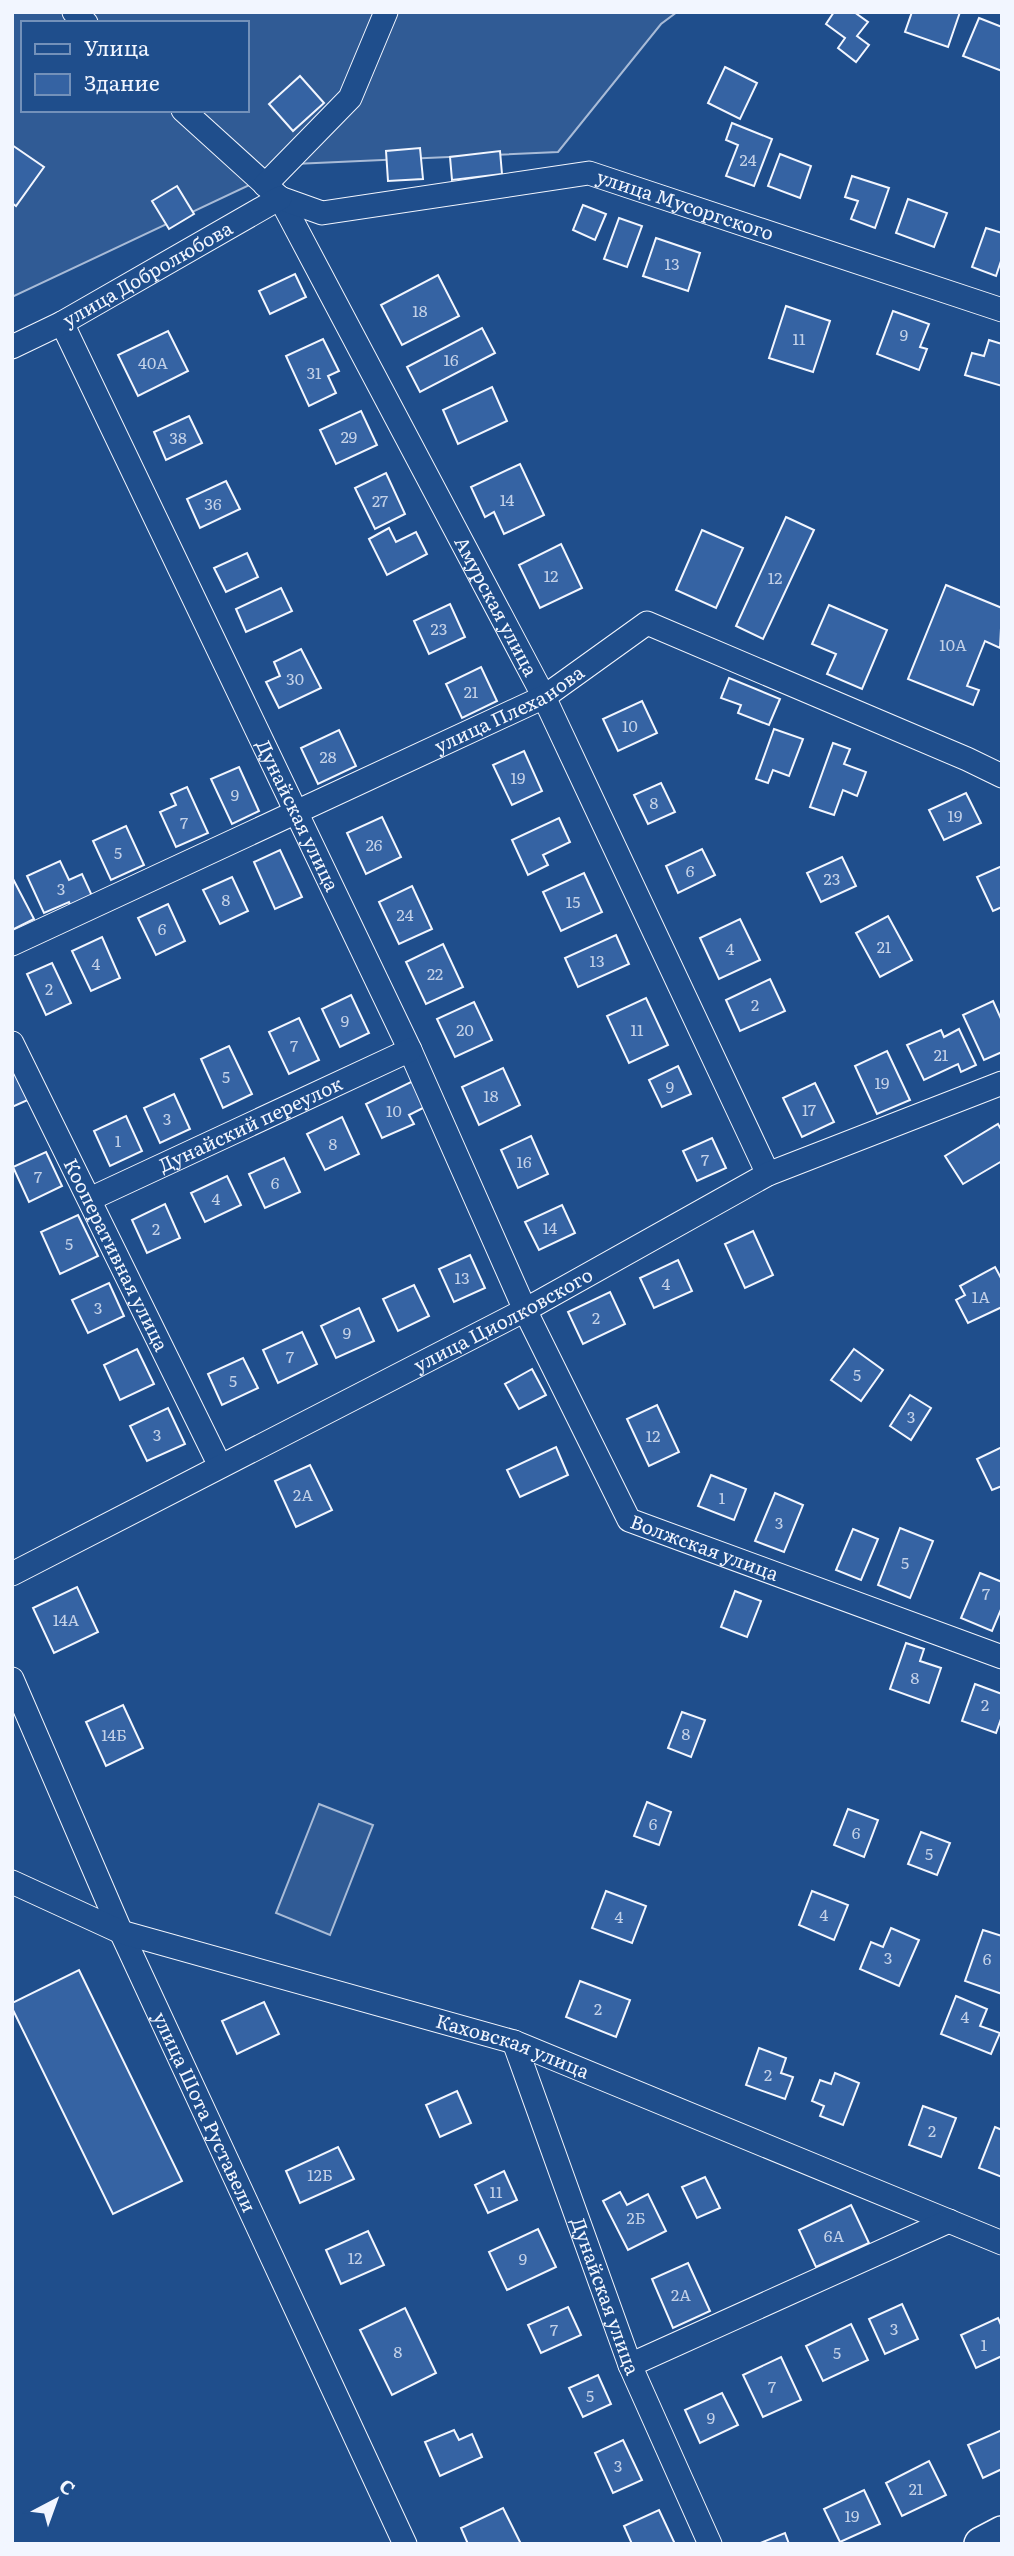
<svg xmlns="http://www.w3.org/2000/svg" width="1014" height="2556" font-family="Literata,serif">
	<rect width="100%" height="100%" fill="#1f4e8c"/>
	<g fill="#305b95" stroke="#a8bbd7" stroke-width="2" fill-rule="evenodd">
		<path d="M12,12H677L661,24L558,152L294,164L12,297ZM23,23H247V110H23Z"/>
		<polygon points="319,1804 373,1825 330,1935 276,1913"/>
	</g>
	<g fill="#3563a3" stroke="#f2f6ff" stroke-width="2">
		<polygon points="834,12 854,12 868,22 857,36 869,45 856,62 838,48 845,38 826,24"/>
		<polygon points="912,12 960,12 948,47 905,32"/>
		<polygon points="979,18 1002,27 1002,71 963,56"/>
		<polygon points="725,67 757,83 740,119 708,103"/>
		<polygon points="300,76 324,103 293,131 269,104"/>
		<polygon points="732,123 772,139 754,186 726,176 738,145 726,140"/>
		<polygon points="12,145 44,167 16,206 12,203"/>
		<polygon points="420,148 423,179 388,181 386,151"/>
		<polygon points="500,151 502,174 452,180 450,157"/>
		<polygon points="780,154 811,166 800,198 768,186"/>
		<polygon points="852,176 889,188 875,228 851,219 858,201 845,197"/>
		<polygon points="177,186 194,214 169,229 152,201"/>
		<polygon points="908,199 947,213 934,247 896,233"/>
		<polygon points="583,205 606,214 595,240 573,230"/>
		<polygon points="619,218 642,226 627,267 604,259"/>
		<polygon points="986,228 1002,233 1002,258 996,276 972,267"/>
		<polygon points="656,238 700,253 688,291 643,276"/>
		<polygon points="295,274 306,297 270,314 259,291"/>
		<polygon points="438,275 459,316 402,345 381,305"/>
		<polygon points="786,306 830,321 813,372 769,358"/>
		<polygon points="893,311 929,324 920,347 927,349 919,370 877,354"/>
		<polygon points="482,328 495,353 420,392 407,367"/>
		<polygon points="168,331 188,371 138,396 118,355"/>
		<polygon points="323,339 339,371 328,376 336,393 309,406 286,356"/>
		<polygon points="989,340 1002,344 1002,386 965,375 972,353 984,356"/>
		<polygon points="492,387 507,421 458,444 443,410"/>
		<polygon points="361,411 377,445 336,464 320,430"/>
		<polygon points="189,416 202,443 166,460 154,432"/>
		<polygon points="520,464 544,515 504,534 494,512 485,517 471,487"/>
		<polygon points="386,473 405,514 375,529 355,488"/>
		<polygon points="226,481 240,509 200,528 187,499"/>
		<polygon points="786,517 814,530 763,639 736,626"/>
		<polygon points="389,528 396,542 416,532 427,554 387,575 369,539"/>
		<polygon points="702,530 743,548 716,608 676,590"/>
		<polygon points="561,544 582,588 540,608 519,565"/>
		<polygon points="247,553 258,577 226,592 214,568"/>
		<polygon points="946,585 1002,608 1000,648 985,641 967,686 979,690 973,705 908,679"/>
		<polygon points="281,588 292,611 246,632 236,609"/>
		<polygon points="450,604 465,637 429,654 414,621"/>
		<polygon points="829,605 887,630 862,689 827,674 836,654 812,644"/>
		<polygon points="301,649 321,688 279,708 266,682 280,676 274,662"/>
		<polygon points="481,667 497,701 462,718 446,684"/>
		<polygon points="729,678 780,699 769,725 738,713 741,705 721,698"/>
		<polygon points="642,701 657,733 618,751 603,719"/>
		<polygon points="774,729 803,739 789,776 773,770 768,783 756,779"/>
		<polygon points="339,730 356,766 318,784 301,748"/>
		<polygon points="833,743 850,749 844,764 866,772 857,796 843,790 834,815 810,807"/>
		<polygon points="524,751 542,791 512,805 493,765"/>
		<polygon points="239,767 259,811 232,824 211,779"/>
		<polygon points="661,783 675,812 648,824 634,795"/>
		<polygon points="187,787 208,833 176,847 160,812 176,805 171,794"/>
		<polygon points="966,793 981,823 944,840 929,810"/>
		<polygon points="382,817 401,857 366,874 347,833"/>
		<polygon points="559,818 570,842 543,855 548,865 528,875 512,840"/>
		<polygon points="126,826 144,865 111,880 93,841"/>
		<polygon points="702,849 715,875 678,893 666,866"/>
		<polygon points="280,850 302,897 275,909 254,862"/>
		<polygon points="842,857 856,886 821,902 807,873"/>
		<polygon points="60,861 69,880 82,874 93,898 71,908 69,902 44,913 27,876"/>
		<polygon points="1002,866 1002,907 993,911 977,877"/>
		<polygon points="584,873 602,912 561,931 543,892"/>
		<polygon points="12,877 34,919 12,930"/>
		<polygon points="232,877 248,911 220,924 203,890"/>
		<polygon points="412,886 432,929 399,944 379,902"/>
		<polygon points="168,904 185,941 156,955 138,918"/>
		<polygon points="888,916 912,960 880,977 856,933"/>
		<polygon points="740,919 760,960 719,979 700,938"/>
		<polygon points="616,935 629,964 578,987 565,958"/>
		<polygon points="102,937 120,978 91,991 72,951"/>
		<polygon points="443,944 463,987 426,1004 406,962"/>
		<polygon points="52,963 71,1003 46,1015 27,974"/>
		<polygon points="770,979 785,1011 740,1031 726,1000"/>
		<polygon points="351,995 369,1033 340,1047 322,1009"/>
		<polygon points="646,998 668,1045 629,1063 607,1016"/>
		<polygon points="993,1001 1002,1021 1002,1052 984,1060 963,1015"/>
		<polygon points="474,1002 492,1040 455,1057 437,1019"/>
		<polygon points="299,1018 319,1060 289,1074 269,1032"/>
		<polygon points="959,1029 976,1065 961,1072 958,1064 924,1080 907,1045 941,1030 944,1037"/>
		<polygon points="229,1046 252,1094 223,1108 201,1059"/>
		<polygon points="887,1051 910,1100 877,1114 855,1066"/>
		<polygon points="678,1066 691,1094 662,1107 649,1080"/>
		<polygon points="503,1068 520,1105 479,1125 462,1087"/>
		<polygon points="16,1069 30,1099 12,1107 12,1071"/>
		<polygon points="415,1080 427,1106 409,1115 414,1124 382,1138 366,1104"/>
		<polygon points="815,1083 834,1122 802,1137 783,1098"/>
		<polygon points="174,1094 190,1129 160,1143 144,1108"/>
		<polygon points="126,1116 142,1151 110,1166 94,1131"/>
		<polygon points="342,1117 359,1154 325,1170 307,1134"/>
		<polygon points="998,1124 1002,1131 1002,1161 963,1184 945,1156"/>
		<polygon points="531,1136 548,1174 518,1188 501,1150"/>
		<polygon points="712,1138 726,1168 697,1181 683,1151"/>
		<polygon points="46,1152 62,1186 29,1202 13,1167"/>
		<polygon points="284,1158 300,1192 265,1208 249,1174"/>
		<polygon points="227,1176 241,1205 205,1222 191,1193"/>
		<polygon points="165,1204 180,1238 147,1253 132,1220"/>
		<polygon points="562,1205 575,1233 539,1250 525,1222"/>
		<polygon points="78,1215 98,1256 60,1274 41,1232"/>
		<polygon points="753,1231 773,1275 745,1288 725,1244"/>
		<polygon points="470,1255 485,1288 454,1302 439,1269"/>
		<polygon points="678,1260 692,1291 654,1308 640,1278"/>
		<polygon points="995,1267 1002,1280 1002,1307 968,1323 956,1300 965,1295 960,1286"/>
		<polygon points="109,1283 124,1316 88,1333 72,1300"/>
		<polygon points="414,1285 429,1316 398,1331 383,1299"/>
		<polygon points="610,1292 625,1324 583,1344 568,1312"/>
		<polygon points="359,1308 374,1341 336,1358 321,1326"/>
		<polygon points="302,1332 317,1364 278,1383 263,1350"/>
		<polygon points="137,1349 154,1384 120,1400 104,1365"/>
		<polygon points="854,1349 883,1370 861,1401 831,1380"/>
		<polygon points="243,1358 258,1388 222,1405 208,1374"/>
		<polygon points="532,1369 546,1395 519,1409 505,1384"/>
		<polygon points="910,1395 931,1408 911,1440 890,1426"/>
		<polygon points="657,1405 679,1452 649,1466 627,1419"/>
		<polygon points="168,1408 185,1444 147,1461 130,1426"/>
		<polygon points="556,1447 568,1475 520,1497 507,1470"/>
		<polygon points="1002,1447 1002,1486 992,1490 977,1459"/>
		<polygon points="310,1465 332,1510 296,1527 275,1481"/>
		<polygon points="711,1475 746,1489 734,1520 698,1506"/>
		<polygon points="775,1493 803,1505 784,1552 755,1541"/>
		<polygon points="900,1528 933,1541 910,1598 878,1585"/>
		<polygon points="853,1529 878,1539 861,1580 836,1570"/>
		<polygon points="980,1573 1002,1582 1002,1607 992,1631 961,1618"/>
		<polygon points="77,1587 98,1632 54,1653 33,1608"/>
		<polygon points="735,1591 761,1601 747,1637 721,1627"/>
		<polygon points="906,1643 924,1649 920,1661 941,1668 929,1703 890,1689"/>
		<polygon points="975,1684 1002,1694 1002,1716 996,1733 962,1721"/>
		<polygon points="123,1705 143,1748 106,1766 86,1722"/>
		<polygon points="682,1712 705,1720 691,1757 668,1748"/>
		<polygon points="647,1802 671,1812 659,1845 634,1836"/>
		<polygon points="848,1809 878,1820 864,1857 834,1845"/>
		<polygon points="921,1832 950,1843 937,1875 908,1864"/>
		<polygon points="606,1891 646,1906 632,1943 592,1928"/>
		<polygon points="812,1891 848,1905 834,1940 799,1925"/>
		<polygon points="891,1928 919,1940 899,1986 860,1969 871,1942 883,1947"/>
		<polygon points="983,1930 1002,1936 1002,1994 965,1981"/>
		<polygon points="79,1970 182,2181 113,2214 12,2008 12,2003"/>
		<polygon points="580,1981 630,2000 616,2037 566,2017"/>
		<polygon points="956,1996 987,2009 980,2026 1000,2033 991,2054 941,2034"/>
		<polygon points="264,2002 279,2034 237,2054 222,2021"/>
		<polygon points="759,2048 786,2058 781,2073 793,2077 785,2099 746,2085"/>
		<polygon points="835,2073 859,2083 843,2125 820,2116 824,2106 812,2101 820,2080 831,2084"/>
		<polygon points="457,2091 471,2123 440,2137 426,2105"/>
		<polygon points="923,2106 956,2118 941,2157 909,2145"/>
		<polygon points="995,2127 1002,2130 1002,2177 979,2168"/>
		<polygon points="338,2147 354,2179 300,2203 286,2171"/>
		<polygon points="504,2171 517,2200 488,2213 475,2185"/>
		<polygon points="705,2177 720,2208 697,2218 682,2187"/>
		<polygon points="620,2192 627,2205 648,2194 666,2231 628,2250 603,2201"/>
		<polygon points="851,2205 869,2243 816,2267 799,2230"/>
		<polygon points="538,2229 556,2267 507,2290 489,2252"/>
		<polygon points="368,2231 384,2265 341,2284 326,2250"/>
		<polygon points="688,2263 710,2311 673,2328 652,2279"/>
		<polygon points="902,2304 918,2339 885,2354 869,2319"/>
		<polygon points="568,2307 581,2335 541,2353 528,2325"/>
		<polygon points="405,2308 436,2373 392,2395 360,2330"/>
		<polygon points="998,2318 1002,2327 1002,2356 976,2368 961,2335"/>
		<polygon points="851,2324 868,2360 823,2381 806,2346"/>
		<polygon points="781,2357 801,2400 763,2417 743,2375"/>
		<polygon points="598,2375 611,2404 583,2417 569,2388"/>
		<polygon points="722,2393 738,2425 700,2443 685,2410"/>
		<polygon points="454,2430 459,2440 472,2434 482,2457 440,2476 425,2442"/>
		<polygon points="1002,2430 1002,2469 983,2478 968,2445"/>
		<polygon points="623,2440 642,2480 613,2493 595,2453"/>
		<polygon points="929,2461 946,2495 902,2516 886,2483"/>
		<polygon points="864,2490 880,2524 840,2542 824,2509"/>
		<polygon points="503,2508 521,2544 468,2544 461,2528"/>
		<polygon points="659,2510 675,2544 632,2544 624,2526"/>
		<polygon points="785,2533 789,2544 758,2544"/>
	</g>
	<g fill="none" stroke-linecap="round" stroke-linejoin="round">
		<defs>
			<g id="minor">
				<polyline points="74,12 86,23"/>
				<path id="s1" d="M183,110L280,198L544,697L768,1174"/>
				<polyline points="265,185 350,98 386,12"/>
				<path id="s2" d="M280,198L322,213L589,173L1002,310"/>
				<path id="s3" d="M62,323L410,1050L525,1310L629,1520L1002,1657"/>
				<path id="s4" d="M12,347L62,323L280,198"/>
				<path id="s5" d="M12,944L544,697L647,623L967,759L1002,776"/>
				<path id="s6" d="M12,1043L220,1466"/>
				<path id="s7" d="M90,1199L410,1050"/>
				<path id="s8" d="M12,1574L525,1310L768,1174L1002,1083"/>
				<path id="s9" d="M12,1679L121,1932L405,2544"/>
				<path id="s10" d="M12,1882L121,1932L514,2042L1002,2243"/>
				<path id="s11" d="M514,2042L630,2365L710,2544"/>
				<polyline points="630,2365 949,2221"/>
			</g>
			<polyline id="secondary" points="981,2544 1002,2533"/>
		</defs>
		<use href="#minor" stroke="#f2f6ff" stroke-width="25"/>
		<use href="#secondary" stroke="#f2f6ff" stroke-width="36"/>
		<use href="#minor" stroke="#1f4e8c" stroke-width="23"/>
		<use href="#secondary" stroke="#1f4e8c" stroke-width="33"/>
	</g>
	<g text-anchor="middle" stroke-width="5" stroke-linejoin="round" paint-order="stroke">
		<g font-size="16" fill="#c3d1e8">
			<text x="748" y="166">24</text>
			<text x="672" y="270">13</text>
			<text x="420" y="317">18</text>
			<text x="904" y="341">9</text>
			<text x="799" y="345">11</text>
			<text x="451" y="366">16</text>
			<text x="153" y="369">40А</text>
			<text x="314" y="379">31</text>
			<text x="349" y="443">29</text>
			<text x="178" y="444">38</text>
			<text x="507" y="506">14</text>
			<text x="380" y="507">27</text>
			<text x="213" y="510">36</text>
			<text x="551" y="582">12</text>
			<text x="775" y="584">12</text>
			<text x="439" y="635">23</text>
			<text x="953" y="651">10А</text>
			<text x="295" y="685">30</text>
			<text x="471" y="698">21</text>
			<text x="630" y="732">10</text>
			<text x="328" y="763">28</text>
			<text x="518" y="784">19</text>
			<text x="235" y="801">9</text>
			<text x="654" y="809">8</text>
			<text x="955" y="822">19</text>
			<text x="184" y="829">7</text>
			<text x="374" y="851">26</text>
			<text x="118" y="859">5</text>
			<text x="690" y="877">6</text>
			<text x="832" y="885">23</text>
			<text x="61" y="895">3</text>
			<text x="226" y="906">8</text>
			<text x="573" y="908">15</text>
			<text x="405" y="921">24</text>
			<text x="162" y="935">6</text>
			<text x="884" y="953">21</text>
			<text x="730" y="955">4</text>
			<text x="597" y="967">13</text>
			<text x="96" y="970">4</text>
			<text x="435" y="980">22</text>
			<text x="49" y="995">2</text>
			<text x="755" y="1011">2</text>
			<text x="345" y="1027">9</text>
			<text x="465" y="1036">20</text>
			<text x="637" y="1036">11</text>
			<text x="294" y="1052">7</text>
			<text x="941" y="1061">21</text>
			<text x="226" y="1083">5</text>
			<text x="882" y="1089">19</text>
			<text x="670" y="1093">9</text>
			<text x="491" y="1102">18</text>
			<text x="809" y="1116">17</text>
			<text x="394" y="1117">10</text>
			<text x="167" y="1125">3</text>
			<text x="118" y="1147">1</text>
			<text x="333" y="1150">8</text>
			<text x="705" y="1166">7</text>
			<text x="524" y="1168">16</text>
			<text x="38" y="1183">7</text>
			<text x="275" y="1189">6</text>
			<text x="216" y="1205">4</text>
			<text x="550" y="1234">14</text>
			<text x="156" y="1235">2</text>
			<text x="69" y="1250">5</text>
			<text x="462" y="1284">13</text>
			<text x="666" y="1290">4</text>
			<text x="981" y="1303">1А</text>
			<text x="98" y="1314">3</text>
			<text x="596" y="1324">2</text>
			<text x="347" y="1339">9</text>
			<text x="290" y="1363">7</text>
			<text x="857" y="1381">5</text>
			<text x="233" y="1387">5</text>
			<text x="911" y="1423">3</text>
			<text x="157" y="1441">3</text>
			<text x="653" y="1442">12</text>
			<text x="303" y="1501">2А</text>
			<text x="722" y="1504">1</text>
			<text x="779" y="1529">3</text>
			<text x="905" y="1569">5</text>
			<text x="986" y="1600">7</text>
			<text x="66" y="1626">14А</text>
			<text x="915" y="1684">8</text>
			<text x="985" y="1711">2</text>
			<text x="686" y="1740">8</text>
			<text x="114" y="1741">14Б</text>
			<text x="653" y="1830">6</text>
			<text x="856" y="1839">6</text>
			<text x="929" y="1860">5</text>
			<text x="824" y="1921">4</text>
			<text x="619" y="1923">4</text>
			<text x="888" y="1964">3</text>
			<text x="987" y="1965">6</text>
			<text x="598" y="2015">2</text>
			<text x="965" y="2023">4</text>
			<text x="768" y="2081">2</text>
			<text x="932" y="2137">2</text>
			<text x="320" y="2181">12Б</text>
			<text x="496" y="2198">11</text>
			<text x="636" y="2224">2Б</text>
			<text x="834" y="2242">6А</text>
			<text x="355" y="2264">12</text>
			<text x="523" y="2265">9</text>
			<text x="681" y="2301">2А</text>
			<text x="894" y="2335">3</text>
			<text x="554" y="2336">7</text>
			<text x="984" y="2351">1</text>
			<text x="398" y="2358">8</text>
			<text x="837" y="2359">5</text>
			<text x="772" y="2393">7</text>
			<text x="590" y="2402">5</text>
			<text x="711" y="2424">9</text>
			<text x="618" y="2472">3</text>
			<text x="916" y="2495">21</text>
			<text x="852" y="2522">19</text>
		</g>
		<g font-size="19" fill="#f2f6ff" stroke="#1f4e8c">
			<text dy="7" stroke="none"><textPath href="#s2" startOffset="416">улица Мусоргского</textPath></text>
			<text dy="7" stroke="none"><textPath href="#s4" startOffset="154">улица Добролюбова</textPath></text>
			<text dy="7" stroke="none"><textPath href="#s1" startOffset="593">Амурская улица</textPath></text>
			<text dy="7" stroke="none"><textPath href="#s5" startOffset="550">улица Плеханова</textPath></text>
			<text dy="7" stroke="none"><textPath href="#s3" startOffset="546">Дунайская улица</textPath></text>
			<text dy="7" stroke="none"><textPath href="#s7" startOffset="177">Дунайский переулок</textPath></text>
			<text dy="7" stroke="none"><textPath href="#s6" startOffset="236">Кооперативная улица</textPath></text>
			<text dy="7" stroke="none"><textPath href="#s8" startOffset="553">улица Циолковского</textPath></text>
			<text dy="7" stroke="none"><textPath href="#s3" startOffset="1405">Волжская улица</textPath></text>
			<text dy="7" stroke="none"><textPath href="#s10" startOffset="528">Каховская улица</textPath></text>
			<text dy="7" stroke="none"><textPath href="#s9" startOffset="474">улица Шота Руставели</textPath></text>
			<text dy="7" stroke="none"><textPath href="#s11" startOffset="270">Дунайская улица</textPath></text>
		</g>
	</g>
	<rect width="1014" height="2556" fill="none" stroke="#f2f6ff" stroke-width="28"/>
	<rect x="21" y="21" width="228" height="91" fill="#1f4e8c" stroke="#7391ba" stroke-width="2"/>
	<rect x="35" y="44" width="35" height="10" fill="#1f4e8c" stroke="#7391ba" stroke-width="2"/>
	<text x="84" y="56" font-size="21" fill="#f2f6ff">Улица</text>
	<rect x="35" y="74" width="35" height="21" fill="#3563a3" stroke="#7391ba" stroke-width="2"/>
	<text x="84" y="91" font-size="21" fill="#f2f6ff">Здание</text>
	<g transform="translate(56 2500) rotate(41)" stroke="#1f4e8c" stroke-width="5" paint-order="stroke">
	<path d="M0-5L12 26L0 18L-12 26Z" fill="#f2f6ff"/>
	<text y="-10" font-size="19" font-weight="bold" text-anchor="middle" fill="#f2f6ff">С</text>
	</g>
</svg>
